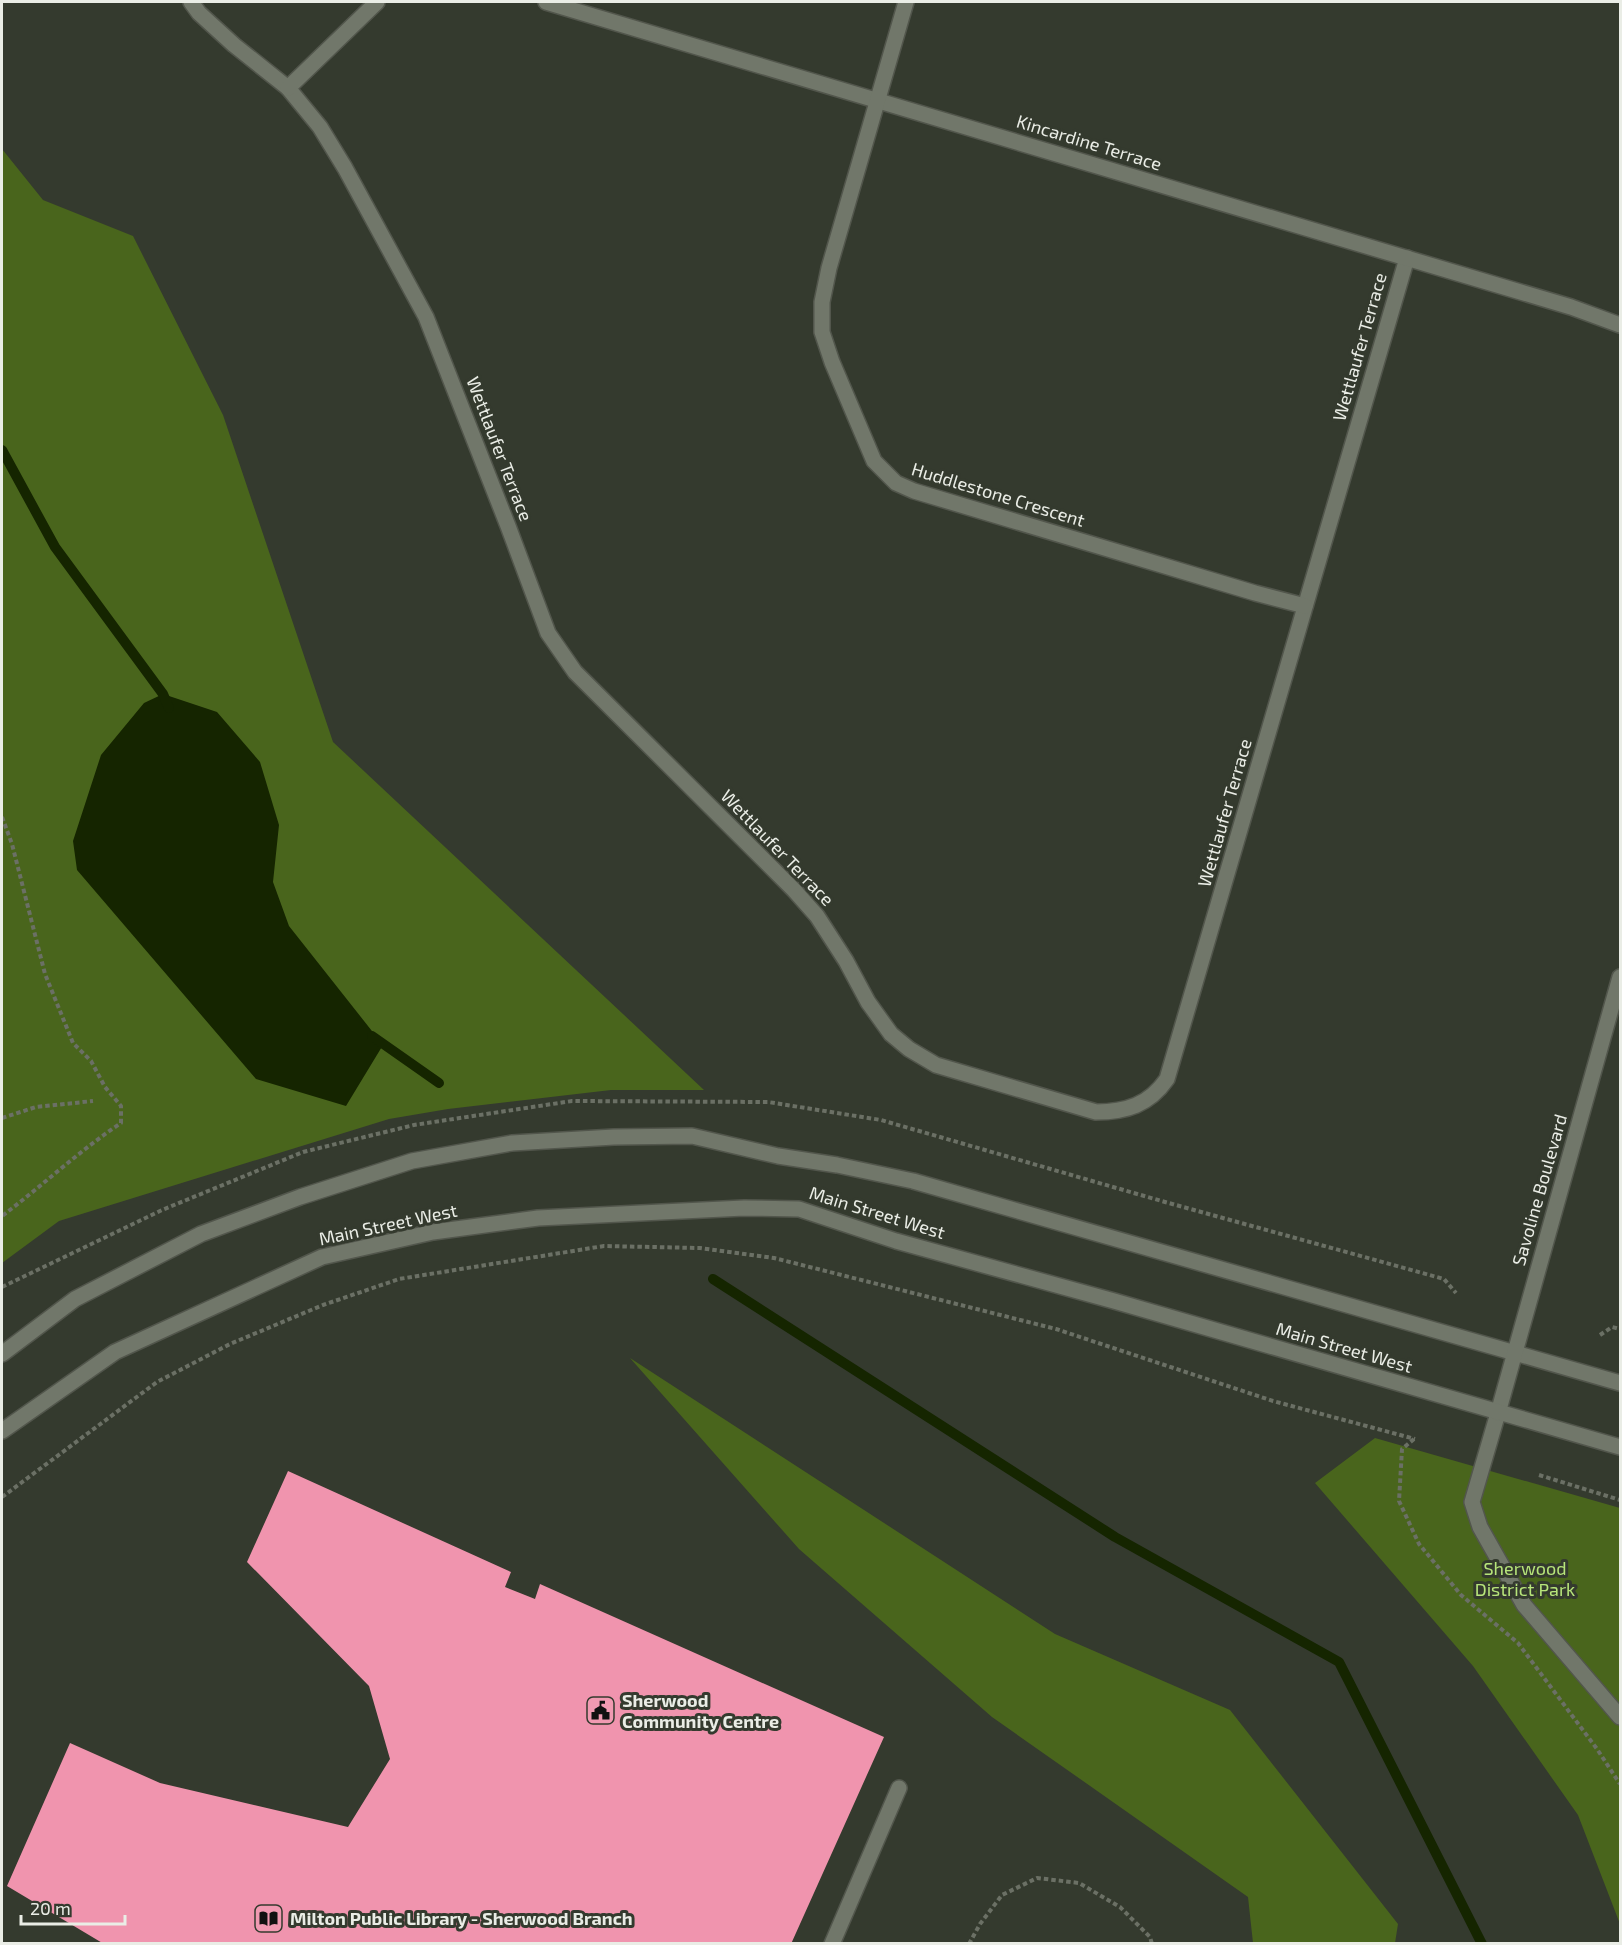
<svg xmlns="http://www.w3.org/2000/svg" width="1622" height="1945" font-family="'Exo 2',sans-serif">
	<rect width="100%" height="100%" fill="#343a2e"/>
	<g fill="#49651c">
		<polygon points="2,149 43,200 133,236 223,415 333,742 704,1090 611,1090 448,1109 389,1119 59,1221 2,1263"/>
		<polygon points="630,1358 1055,1634 1230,1710 1398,1924 1395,1943 1253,1943 1248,1897 992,1717 799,1549"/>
		<polygon points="1375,1438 1620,1508 1620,1924 1578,1815 1473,1666 1315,1483"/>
	</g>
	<polygon fill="#152500" points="163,694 217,712 260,762 279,825 273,882 289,926 383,1045 346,1106 256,1079 77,870 73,841 101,755 144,703"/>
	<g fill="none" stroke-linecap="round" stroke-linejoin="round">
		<g stroke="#152500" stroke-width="10">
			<polyline points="2,450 55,547 163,694 169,708"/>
			<polyline points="372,1036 439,1083"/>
			<polyline points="713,1279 1115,1537 1339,1662 1482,1944"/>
		</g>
	</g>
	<polygon fill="#f094ae" points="288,1471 511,1572 505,1587 535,1599 540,1584 884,1737 791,1944 104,1944 7,1886 70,1743 160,1783 348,1827 390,1759 369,1686 247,1562"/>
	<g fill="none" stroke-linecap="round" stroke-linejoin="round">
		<defs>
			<g id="lane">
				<polyline points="1498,1413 1472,1502 1480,1527 1524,1605 1620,1717"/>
				<polyline points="832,1944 899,1788"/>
			</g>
			<g id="street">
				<path d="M191,2L199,13L234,45L288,88L320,127L345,168L426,317L508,526L548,633L575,672L794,890L817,916L846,961L868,1002L891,1034L909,1049L936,1065L1096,1112C1126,1112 1149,1105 1167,1079L1407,258"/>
				<polyline points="546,2 1571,307 1620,325"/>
				<polyline points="906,2 829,268 822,302 822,332 832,362 874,461 896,483 914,491 1255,593 1305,606"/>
				<polyline points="288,88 377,2"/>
			</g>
			<g id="secondary">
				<polyline points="2,1354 75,1299 201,1234 300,1197 412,1161 512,1143 614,1137 692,1136 778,1156 837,1165 913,1181 1620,1383"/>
				<polyline points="1498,1413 1620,977"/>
				<polyline points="2,1431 115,1352 322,1257 433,1232 538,1218 744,1208 799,1209 896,1241 1114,1301 1620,1447"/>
			</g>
		</defs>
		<use href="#lane" stroke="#52564c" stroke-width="18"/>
		<use href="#street" stroke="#52564c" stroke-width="18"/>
		<use href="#secondary" stroke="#52564c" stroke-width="18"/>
		<g stroke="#6b7065" stroke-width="4" stroke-dasharray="4.5 3" stroke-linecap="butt">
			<path d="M2,817L12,844L45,974L73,1043L91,1061L105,1087L121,1106V1123C79,1151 42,1186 2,1216"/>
			<polyline points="2,1118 36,1107 93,1101"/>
			<polyline points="2,1287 162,1210 303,1152 414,1125 572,1101 768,1102 881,1120 1165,1202 1444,1279 1456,1293"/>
			<polyline points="1600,1335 1612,1327 1620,1329"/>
			<polyline points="1414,1439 1402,1449 1399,1501 1419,1544 1461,1595 1518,1643 1597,1749 1620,1784"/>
			<polyline points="1539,1475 1620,1500"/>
			<polyline points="2,1497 157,1382 230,1344 323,1305 399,1279 604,1246 700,1248 774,1258 1056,1329 1273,1401 1415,1439"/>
			<polyline points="969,1944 980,1924 1002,1895 1037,1878 1079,1883 1120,1907 1150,1937 1152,1944"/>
		</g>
		<use href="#lane" stroke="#71776a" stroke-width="15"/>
		<use href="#street" stroke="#71776a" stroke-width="15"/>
		<use href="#secondary" stroke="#71776a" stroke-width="15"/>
	</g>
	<defs>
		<symbol id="civic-square" viewBox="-11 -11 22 22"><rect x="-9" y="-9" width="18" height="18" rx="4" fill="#f19ab2" stroke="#343a2e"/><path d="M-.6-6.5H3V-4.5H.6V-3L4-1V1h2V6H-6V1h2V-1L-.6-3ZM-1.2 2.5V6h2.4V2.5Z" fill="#111"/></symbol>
		<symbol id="library-square" viewBox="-11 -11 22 22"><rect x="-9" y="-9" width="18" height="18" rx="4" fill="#f19ab2" stroke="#343a2e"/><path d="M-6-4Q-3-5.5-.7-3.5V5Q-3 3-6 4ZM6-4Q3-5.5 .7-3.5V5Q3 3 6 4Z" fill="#111"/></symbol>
	</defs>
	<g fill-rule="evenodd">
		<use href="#civic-square" x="584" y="1694" width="33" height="33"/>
		<use href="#library-square" x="252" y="1902" width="33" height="33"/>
	</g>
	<g text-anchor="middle" stroke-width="6" stroke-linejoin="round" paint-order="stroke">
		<g font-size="18" fill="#eaede6" stroke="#343a2e">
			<text transform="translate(1089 143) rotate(17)" y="6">Kincardine Terrace</text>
			<text transform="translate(1360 347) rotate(-74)" y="6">Wettlaufer Terrace</text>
			<text transform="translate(499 449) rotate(69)" y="6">Wettlaufer Terrace</text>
			<text transform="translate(998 495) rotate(17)" y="6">Huddlestone Crescent</text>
			<text transform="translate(1225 813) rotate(-74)" y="6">Wettlaufer Terrace</text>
			<text transform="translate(777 848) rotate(46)" y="6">Wettlaufer Terrace</text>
			<text transform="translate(1540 1190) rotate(-74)" y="6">Savoline Boulevard</text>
			<text transform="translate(877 1213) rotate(17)" y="6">Main Street West</text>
			<text transform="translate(388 1225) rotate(-12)" y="6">Main Street West</text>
			<text transform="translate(1344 1348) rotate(16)" y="6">Main Street West</text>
		</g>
		<g font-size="18" fill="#b7e57a" stroke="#343a2e">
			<text x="1525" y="1575">Sherwood<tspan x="1525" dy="21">District Park</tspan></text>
		</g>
		<g font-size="18" font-weight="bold" fill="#eaede6" stroke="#343a2e" text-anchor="start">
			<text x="622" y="1707">Sherwood<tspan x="622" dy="21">Community Centre</tspan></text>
			<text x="290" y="1925">Milton Public Library - Sherwood Branch</text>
		</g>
	</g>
	<rect width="1622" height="1945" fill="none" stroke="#eaede6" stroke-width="6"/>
	<path d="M21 1915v9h104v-9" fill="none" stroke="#eaede6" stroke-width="3"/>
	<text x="30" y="1915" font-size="18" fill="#eaede6" stroke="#343a2e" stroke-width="4.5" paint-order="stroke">20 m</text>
</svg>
